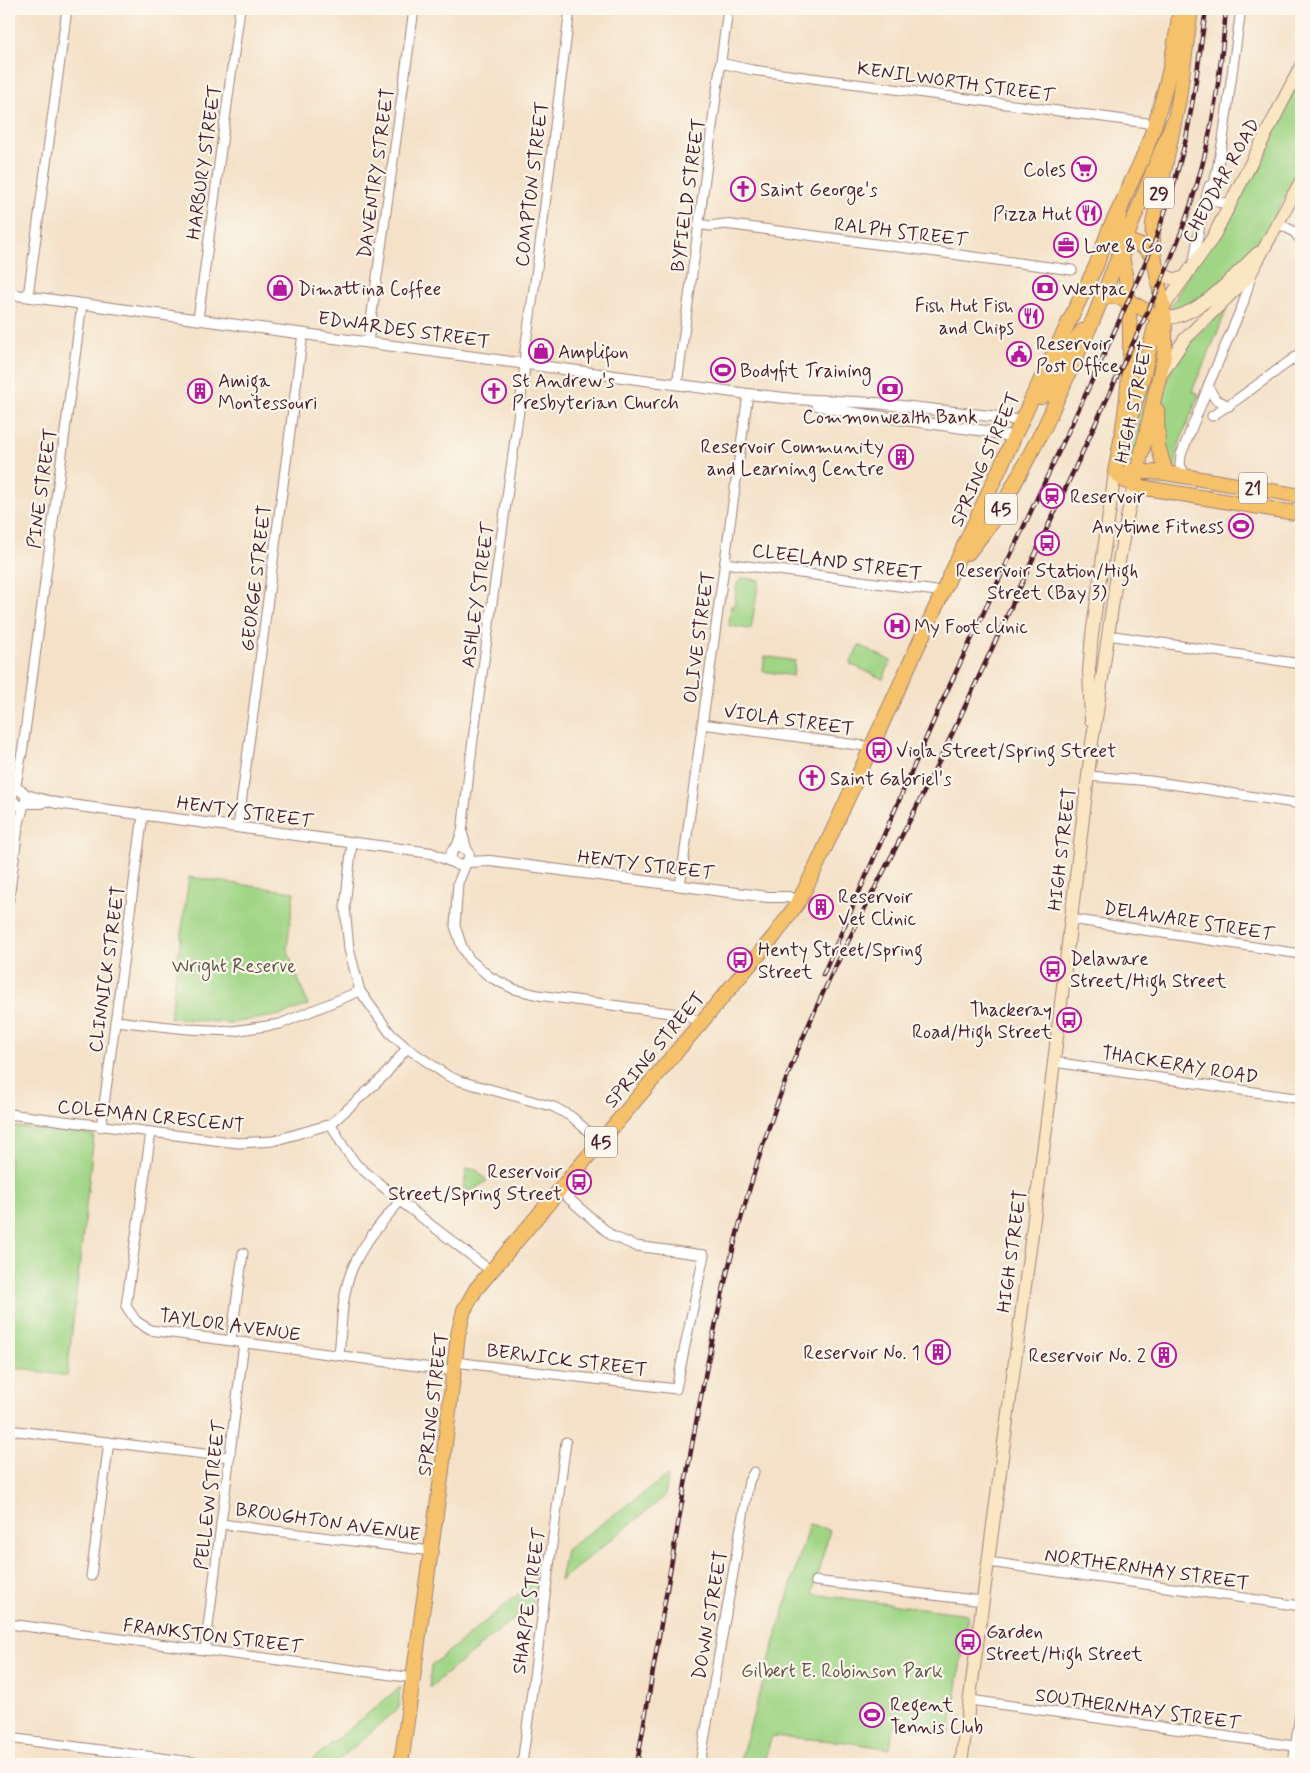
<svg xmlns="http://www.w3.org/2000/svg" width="1310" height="1773" font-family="Mynerve,sans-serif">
	<rect width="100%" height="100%" fill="#fbf7ec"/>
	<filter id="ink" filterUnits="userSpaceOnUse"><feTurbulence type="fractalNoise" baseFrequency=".02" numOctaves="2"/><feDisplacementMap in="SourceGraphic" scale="10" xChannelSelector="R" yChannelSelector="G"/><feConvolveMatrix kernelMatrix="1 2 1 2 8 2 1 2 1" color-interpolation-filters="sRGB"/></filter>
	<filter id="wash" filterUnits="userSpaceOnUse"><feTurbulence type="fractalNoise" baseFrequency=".0096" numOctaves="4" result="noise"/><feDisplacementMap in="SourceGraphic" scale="20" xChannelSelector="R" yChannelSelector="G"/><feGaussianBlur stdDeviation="1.12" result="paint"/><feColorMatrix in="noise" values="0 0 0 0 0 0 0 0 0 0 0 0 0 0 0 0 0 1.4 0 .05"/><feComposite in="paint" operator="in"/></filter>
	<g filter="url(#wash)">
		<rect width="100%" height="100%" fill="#f4e1c7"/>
		<g fill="#a0d586" stroke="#757a58">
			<polygon points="1301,78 1301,165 1272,222 1261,238 1241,262 1218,284 1185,308 1171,312 1170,308"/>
			<path d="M1227,308L1219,329L1192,391L1199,394L1178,447L1175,469L1167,465C1165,448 1160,428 1161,411C1166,358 1190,342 1227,308Z"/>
			<polygon points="1150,371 1156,373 1134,463 1131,464 1129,461 1129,458"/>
			<polygon points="742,578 759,580 751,629 729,626 731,606 734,606 737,583"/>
			<polygon points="859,645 891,661 883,679 850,664"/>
			<polygon points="765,656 795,661 793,676 763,671"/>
			<polygon points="189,877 294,892 287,949 308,1005 281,1015 230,1023 170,1018"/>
			<polygon points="9,1126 94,1135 67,1376 9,1367"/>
			<polygon points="467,1168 477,1170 487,1181 471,1191 463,1190"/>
			<polygon points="668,1475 665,1496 560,1581 566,1550"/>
			<polygon points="809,1524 830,1530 812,1594 968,1614 950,1733 893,1726 890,1749 846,1742 772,1736 763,1764 739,1764"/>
			<polygon points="539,1577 535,1601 429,1688 431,1666"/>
			<polygon points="400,1687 399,1708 334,1764 307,1764"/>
		</g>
	</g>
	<g filter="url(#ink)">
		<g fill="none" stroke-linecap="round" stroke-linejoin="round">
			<defs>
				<g id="minor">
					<polyline points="721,63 752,70 1155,124"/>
					<path d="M1230,203C1223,203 1213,204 1212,195L1223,139L1241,9"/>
					<polyline points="699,224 710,226 725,224 1072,270"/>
					<polyline points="1279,224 1293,231 1301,240"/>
					<polyline points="1194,261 1201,218 1209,186"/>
					<polyline points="28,296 67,9"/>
					<polyline points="198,319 240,9"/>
					<polyline points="368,342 414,9"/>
					<polyline points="677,385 728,9"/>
					<polyline points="1229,406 1215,399 1208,386 1243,304 1251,276"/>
					<polyline points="1212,416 1235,401 1301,353"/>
					<polyline points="1187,476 1180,466 1181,455 1208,387"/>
					<polyline points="725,563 944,592"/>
					<polyline points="1108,635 1301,664"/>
					<polyline points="702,724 872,747"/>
					<polyline points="1088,776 1151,781 1301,804"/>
					<polyline points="15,790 23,747 82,304"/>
					<polyline points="238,827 303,333"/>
					<polyline points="462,832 467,850"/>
					<polyline points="352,843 345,907 349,949 360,991 390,1033 407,1048 448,1076 460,1081 554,1107 572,1117 601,1143"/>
					<polyline points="456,848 462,832 473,739 524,375 525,350 537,268 570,9"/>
					<polyline points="466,864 458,883 455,926 462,947 469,959 490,977 514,989 538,995 685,1015 690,1017 700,1024"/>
					<polyline points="680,886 748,394"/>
					<polyline points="9,899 18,827 24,805"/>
					<polyline points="1071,919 1301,954"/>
					<polyline points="115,1021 188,1029 233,1031 280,1024 360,991"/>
					<polyline points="1054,1062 1301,1099"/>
					<polyline points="9,1114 238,1143 273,1141 331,1124 384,1076 407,1048"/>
					<polyline points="331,1124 343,1146 356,1164 400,1201 491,1271"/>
					<polyline points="101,1127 143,815"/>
					<polyline points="151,1132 126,1306 136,1321 150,1330 454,1371"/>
					<polyline points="231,1341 243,1253"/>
					<path d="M339,1355C342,1327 341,1294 353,1267C364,1242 382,1222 400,1201"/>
					<polyline points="455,1362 676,1389 704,1255 636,1246 612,1236 560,1191"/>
					<polyline points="9,1430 229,1457"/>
					<polyline points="221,1524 431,1551"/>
					<polyline points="988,1562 1301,1606"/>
					<polyline points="91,1576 109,1442"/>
					<polyline points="815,1581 983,1601"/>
					<polyline points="9,1624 414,1678"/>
					<polyline points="205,1650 244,1343"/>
					<polyline points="970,1700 1301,1747"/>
					<polyline points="9,1738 207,1764"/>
					<polyline points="522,1764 566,1442"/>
					<polyline points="700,1764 749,1481 754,1472"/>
					<polyline points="1293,1764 1301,1706"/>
				</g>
				<g id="tertiary">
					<polyline points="9,294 748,394 794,399 876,403 1007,418 1022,422"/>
					<polyline points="817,405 848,412 985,431 1015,437"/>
					<polyline points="26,795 56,803 431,853 452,862"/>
					<path d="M26,803V795C22,791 19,788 14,791L11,797L16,805L22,806L26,803H42"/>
					<circle cx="460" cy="856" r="9"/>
					<polyline points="468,862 490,861 768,897 788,897 799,901"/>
				</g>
				<g id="secondary">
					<path d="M1157,267C1165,277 1173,282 1185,277"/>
					<polyline points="1164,306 1212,239 1301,66"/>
					<path d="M1165,318C1199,318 1235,274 1258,253"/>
					<polyline points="1162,373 1184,340 1249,276 1301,181"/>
					<polyline points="1091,720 1089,670 1092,635 1115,472"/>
					<path d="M961,1764L1046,1129L1092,742C1107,657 1114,570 1134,486"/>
				</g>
				<g id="primary">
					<path d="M1180,9C1174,59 1163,105 1145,152C1137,173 1123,194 1119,216C1117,231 1121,246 1123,261C1126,277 1128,293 1129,310C1133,364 1126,419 1115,472L1125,481L1140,487L1301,514"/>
					<path d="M1117,245C1134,239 1147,246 1155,261"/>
					<path d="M1100,301C1119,285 1145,316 1165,318"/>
					<polyline points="1033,396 1041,397 1046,394 1068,349 1082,331"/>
					<polyline points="1157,410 1158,446 1166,473"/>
					<polyline points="1130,420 1143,377 1155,326 1164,306"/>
					<polyline points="1129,471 1166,473 1301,496"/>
					<path d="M1134,486L1164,356C1170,308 1150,269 1153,224L1179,99L1191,9"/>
					<polyline points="968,553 997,516 1044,428 1093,320 1173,122"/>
					<polyline points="401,1764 441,1478 458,1335 464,1310 476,1289 775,935 799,901 817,865 1033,396 1096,266 1109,230 1124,199"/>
				</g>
			</defs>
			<use href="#minor" stroke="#9f8079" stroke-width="11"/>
			<use href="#tertiary" stroke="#9f8079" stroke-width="12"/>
			<use href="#secondary" stroke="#9f8079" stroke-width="14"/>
			<use href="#primary" stroke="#9f8079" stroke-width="16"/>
			<use href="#minor" stroke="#fff" stroke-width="9"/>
			<use href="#tertiary" stroke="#fff" stroke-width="10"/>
			<use href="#secondary" stroke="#fbe6c4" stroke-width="12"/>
			<use href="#primary" stroke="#f5c16b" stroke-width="14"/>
			<defs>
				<g id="rail">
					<polyline points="823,975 941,704 1102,359 1155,241 1173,188 1186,139 1195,87 1206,9"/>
					<path d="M637,1764C652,1675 667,1586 683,1496C709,1345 738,1195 797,1052C833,965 878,884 920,800C972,696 1018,590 1067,485C1087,443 1106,400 1126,358C1153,301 1180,244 1197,184C1214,127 1221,68 1226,9"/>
				</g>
			</defs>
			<use href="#rail" stroke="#4a1f2b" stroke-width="4.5"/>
			<use href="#rail" stroke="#fbf7ec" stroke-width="2.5" stroke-dasharray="8" stroke-linecap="butt"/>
		</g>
	</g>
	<defs>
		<symbol id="supermarket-ring" viewBox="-11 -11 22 22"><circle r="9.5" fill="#fbf7ec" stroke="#b5179e" stroke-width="1.5"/><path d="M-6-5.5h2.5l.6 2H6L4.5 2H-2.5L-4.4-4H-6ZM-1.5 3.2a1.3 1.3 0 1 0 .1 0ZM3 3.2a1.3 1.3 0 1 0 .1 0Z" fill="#b5179e"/></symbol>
		<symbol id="church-ring" viewBox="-11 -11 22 22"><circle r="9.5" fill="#fbf7ec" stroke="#b5179e" stroke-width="1.5"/><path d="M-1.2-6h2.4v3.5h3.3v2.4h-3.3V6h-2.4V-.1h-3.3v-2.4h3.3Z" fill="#b5179e"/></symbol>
		<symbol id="restaurant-ring" viewBox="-11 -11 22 22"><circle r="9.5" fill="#fbf7ec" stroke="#b5179e" stroke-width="1.5"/><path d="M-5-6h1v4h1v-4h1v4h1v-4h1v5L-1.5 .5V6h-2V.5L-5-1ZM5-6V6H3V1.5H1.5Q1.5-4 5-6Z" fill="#b5179e"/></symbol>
		<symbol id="office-ring" viewBox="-11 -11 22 22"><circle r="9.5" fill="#fbf7ec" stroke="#b5179e" stroke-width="1.5"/><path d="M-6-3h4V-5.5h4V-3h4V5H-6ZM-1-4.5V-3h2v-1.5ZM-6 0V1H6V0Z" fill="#b5179e"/></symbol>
		<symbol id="shop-ring" viewBox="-11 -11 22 22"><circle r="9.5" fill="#fbf7ec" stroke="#b5179e" stroke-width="1.5"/><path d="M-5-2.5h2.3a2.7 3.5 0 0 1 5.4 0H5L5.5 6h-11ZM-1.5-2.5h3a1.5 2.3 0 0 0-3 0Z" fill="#b5179e"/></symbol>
		<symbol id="bank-ring" viewBox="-11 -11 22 22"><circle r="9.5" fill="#fbf7ec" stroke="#b5179e" stroke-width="1.5"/><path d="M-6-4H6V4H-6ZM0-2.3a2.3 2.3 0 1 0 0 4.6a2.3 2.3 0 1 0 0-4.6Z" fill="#b5179e"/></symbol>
		<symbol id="civic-ring" viewBox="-11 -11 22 22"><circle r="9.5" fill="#fbf7ec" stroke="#b5179e" stroke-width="1.5"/><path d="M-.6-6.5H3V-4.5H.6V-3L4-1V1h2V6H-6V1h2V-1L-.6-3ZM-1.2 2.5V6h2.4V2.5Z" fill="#b5179e"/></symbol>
		<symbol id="stadium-ring" viewBox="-11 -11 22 22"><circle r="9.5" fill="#fbf7ec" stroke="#b5179e" stroke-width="1.5"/><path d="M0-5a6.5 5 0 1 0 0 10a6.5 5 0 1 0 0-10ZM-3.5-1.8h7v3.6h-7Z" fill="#b5179e"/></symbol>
		<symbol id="building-ring" viewBox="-11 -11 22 22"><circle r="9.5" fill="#fbf7ec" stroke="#b5179e" stroke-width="1.5"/><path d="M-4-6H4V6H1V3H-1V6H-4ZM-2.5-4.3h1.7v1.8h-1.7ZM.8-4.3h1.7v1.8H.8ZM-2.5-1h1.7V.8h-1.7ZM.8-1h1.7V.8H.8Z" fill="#b5179e"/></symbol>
		<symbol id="station-ring" viewBox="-11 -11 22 22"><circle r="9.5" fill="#fbf7ec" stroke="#b5179e" stroke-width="1.5"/><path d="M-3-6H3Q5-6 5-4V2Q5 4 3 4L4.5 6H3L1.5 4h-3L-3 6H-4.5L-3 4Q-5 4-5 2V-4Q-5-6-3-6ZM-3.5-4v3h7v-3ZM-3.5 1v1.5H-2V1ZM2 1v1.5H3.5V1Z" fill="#b5179e"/></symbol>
		<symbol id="bus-ring" viewBox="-11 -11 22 22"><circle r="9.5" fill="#fbf7ec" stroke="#b5179e" stroke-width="1.5"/><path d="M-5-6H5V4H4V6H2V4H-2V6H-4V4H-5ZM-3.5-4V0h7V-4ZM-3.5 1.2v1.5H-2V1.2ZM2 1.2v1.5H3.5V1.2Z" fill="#b5179e"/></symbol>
		<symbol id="hospital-ring" viewBox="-11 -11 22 22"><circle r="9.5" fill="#fbf7ec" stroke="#b5179e" stroke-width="1.5"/><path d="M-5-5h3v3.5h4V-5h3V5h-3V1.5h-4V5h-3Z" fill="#b5179e"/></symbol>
	</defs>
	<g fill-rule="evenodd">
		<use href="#supermarket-ring" x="1070" y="155" width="28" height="28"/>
		<use href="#church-ring" x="729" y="175" width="28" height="28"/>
		<use href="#restaurant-ring" x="1075" y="199" width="28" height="28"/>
		<use href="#office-ring" x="1052" y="231" width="28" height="28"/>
		<use href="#shop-ring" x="266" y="274" width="28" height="28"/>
		<use href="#bank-ring" x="1031" y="274" width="28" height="28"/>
		<use href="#restaurant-ring" x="1017" y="302" width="28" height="28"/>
		<use href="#shop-ring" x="527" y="337" width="28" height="28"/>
		<use href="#civic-ring" x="1005" y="340" width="28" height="28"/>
		<use href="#stadium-ring" x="709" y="356" width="28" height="28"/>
		<use href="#bank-ring" x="876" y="375" width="28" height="28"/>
		<use href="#building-ring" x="186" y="377" width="28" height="28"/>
		<use href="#church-ring" x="480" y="377" width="28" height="28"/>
		<use href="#building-ring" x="887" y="443" width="28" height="28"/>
		<use href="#station-ring" x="1038" y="482" width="28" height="28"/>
		<use href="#stadium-ring" x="1227" y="512" width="28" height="28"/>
		<use href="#bus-ring" x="1033" y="529" width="28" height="28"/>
		<use href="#hospital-ring" x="883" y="612" width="28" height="28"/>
		<use href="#bus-ring" x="865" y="736" width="28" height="28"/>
		<use href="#church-ring" x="798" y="764" width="28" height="28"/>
		<use href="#building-ring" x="807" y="893" width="28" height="28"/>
		<use href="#bus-ring" x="726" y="946" width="28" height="28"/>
		<use href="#bus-ring" x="1039" y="955" width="28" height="28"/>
		<use href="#bus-ring" x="1055" y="1006" width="28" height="28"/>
		<use href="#bus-ring" x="565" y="1168" width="28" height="28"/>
		<use href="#building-ring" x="924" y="1338" width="28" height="28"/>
		<use href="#building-ring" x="1150" y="1341" width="28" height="28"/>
		<use href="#bus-ring" x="954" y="1628" width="28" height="28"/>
		<use href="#stadium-ring" x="858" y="1701" width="28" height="28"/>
	</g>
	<g text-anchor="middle" stroke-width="4.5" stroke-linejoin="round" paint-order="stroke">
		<g fill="#fbf7ec" stroke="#7f6065" stroke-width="1">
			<rect x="1144" y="177.5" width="30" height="31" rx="4"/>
			<rect x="1239" y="472.5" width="28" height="31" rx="4"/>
			<rect x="985" y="493.5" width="32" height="31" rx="4"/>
			<rect x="585" y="1126.5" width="32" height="31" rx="4"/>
		</g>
		<g font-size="18" font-weight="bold" fill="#4a1f2b">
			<text x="1159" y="199">29</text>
			<text x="1253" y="494">21</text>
			<text x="1001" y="515">45</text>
			<text x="601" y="1148">45</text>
		</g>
		<g font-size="19" fill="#4a1f2b" stroke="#fbf7ec">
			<text transform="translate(956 81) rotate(8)" y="7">KENILWORTH STREET</text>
			<text transform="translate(203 162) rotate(-82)" y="7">HARBURY STREET</text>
			<text transform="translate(375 173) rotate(-82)" y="7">DAVENTRY STREET</text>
			<text transform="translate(1220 180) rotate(-61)" y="7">CHEDDAR ROAD</text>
			<text transform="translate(531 184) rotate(-83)" y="7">COMPTON STREET</text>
			<text transform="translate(687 195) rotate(-82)" y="7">BYFIELD STREET</text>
			<text transform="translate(901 231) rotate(7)" y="7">RALPH STREET</text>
			<text transform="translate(404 329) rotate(8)" y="7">EDWARDES STREET</text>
			<text transform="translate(1133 402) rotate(-78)" y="7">HIGH STREET</text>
			<text transform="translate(984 459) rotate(-66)" y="7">SPRING STREET</text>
			<text transform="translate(41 488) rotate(-82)" y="7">PINE STREET</text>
			<text transform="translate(837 561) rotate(8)" y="7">CLEELAND STREET</text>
			<text transform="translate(255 578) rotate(-83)" y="7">GEORGE STREET</text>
			<text transform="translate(477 595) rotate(-82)" y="7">ASHLEY STREET</text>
			<text transform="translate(698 637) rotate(-82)" y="7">OLIVE STREET</text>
			<text transform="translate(789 719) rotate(8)" y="7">VIOLA STREET</text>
			<text transform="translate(245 811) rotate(8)" y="7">HENTY STREET</text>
			<text transform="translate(1061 849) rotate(-83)" y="7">HIGH STREET</text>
			<text transform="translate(646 864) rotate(7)" y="7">HENTY STREET</text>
			<text transform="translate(1189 920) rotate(9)" y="7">DELAWARE STREET</text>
			<text transform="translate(106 969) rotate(-82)" y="7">CLINNICK STREET</text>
			<text transform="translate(654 1049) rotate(-50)" y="7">SPRING STREET</text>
			<text transform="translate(1180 1064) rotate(9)" y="7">THACKERAY ROAD</text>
			<text transform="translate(151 1115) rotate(6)" y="7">COLEMAN CRESCENT</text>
			<text transform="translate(1011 1251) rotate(-82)" y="7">HIGH STREET</text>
			<text transform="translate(230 1324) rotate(8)" y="7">TAYLOR AVENUE</text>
			<text transform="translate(567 1359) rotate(7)" y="7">BERWICK STREET</text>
			<text transform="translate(432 1404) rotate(-83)" y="7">SPRING STREET</text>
			<text transform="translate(209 1495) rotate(-83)" y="7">PELLEW STREET</text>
			<text transform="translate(328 1521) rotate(8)" y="7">BROUGHTON AVENUE</text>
			<text transform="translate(1147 1568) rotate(8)" y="7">NORTHERNHAY STREET</text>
			<text transform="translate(528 1601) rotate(-82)" y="7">SHARPE STREET</text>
			<text transform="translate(709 1615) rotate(-80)" y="7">DOWN STREET</text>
			<text transform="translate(213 1635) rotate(7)" y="7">FRANKSTON STREET</text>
			<text transform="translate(1138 1708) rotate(8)" y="7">SOUTHERNHAY STREET</text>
		</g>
		<g font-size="19" fill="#4a1f2b" stroke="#fbf7ec" text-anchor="start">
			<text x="1066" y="176" text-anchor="end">Coles</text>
			<text x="760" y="196">Saint George's</text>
			<text x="1072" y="220" text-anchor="end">Pizza Hut</text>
			<text x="1084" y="252">Love &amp; Co</text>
			<text x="298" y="295">Dimattina Coffee</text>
			<text x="1062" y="295">Westpac</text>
			<text x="1014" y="312" text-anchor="end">Fish Hut Fish<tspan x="1014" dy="22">and Chips</tspan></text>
			<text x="1036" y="350">Reservoir<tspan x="1036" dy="22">Post Office</tspan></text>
			<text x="558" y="358">Amplifon</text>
			<text x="740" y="377">Bodyfit Training</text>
			<text x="218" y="387">Amiga<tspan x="218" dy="22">Montessouri</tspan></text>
			<text x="512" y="387">St Andrew's<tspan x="512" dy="22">Presbyterian Church</tspan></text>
			<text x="890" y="423" text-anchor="middle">Commonwealth Bank</text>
			<text x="884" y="453" text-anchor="end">Reservoir Community<tspan x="884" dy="22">and Learning Centre</tspan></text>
			<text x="1070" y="503">Reservoir</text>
			<text x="1224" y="533" text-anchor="end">Anytime Fitness</text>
			<text x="1047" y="577" text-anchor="middle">Reservoir Station/High<tspan x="1047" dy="22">Street (Bay 3)</tspan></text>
			<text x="914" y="633">My Foot clinic</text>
			<text x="896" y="757">Viola Street/Spring Street</text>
			<text x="830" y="785">Saint Gabriel's</text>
			<text x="838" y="903">Reservoir<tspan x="838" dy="22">Vet Clinic</tspan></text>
			<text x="758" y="956">Henty Street/Spring<tspan x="758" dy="22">Street</tspan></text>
			<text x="1070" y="965">Delaware<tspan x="1070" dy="22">Street/High Street</tspan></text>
			<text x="1052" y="1016" text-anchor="end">Thackeray<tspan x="1052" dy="22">Road/High Street</tspan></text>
			<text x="562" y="1178" text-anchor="end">Reservoir<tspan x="562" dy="22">Street/Spring Street</tspan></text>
			<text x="920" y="1359" text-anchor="end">Reservoir No. 1</text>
			<text x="1146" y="1362" text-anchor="end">Reservoir No. 2</text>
			<text x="986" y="1638">Garden<tspan x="986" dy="22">Street/High Street</tspan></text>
			<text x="890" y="1711">Regent<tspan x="890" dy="22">Tennis Club</tspan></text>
		</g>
		<g font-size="19" fill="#645646" stroke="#fbf7ec">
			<text x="234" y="972">Wright Reserve</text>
			<text x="842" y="1677">Gilbert E. Robinson Park</text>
		</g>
	</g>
	<rect width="1310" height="1773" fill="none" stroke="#fbf7ec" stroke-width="30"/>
</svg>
